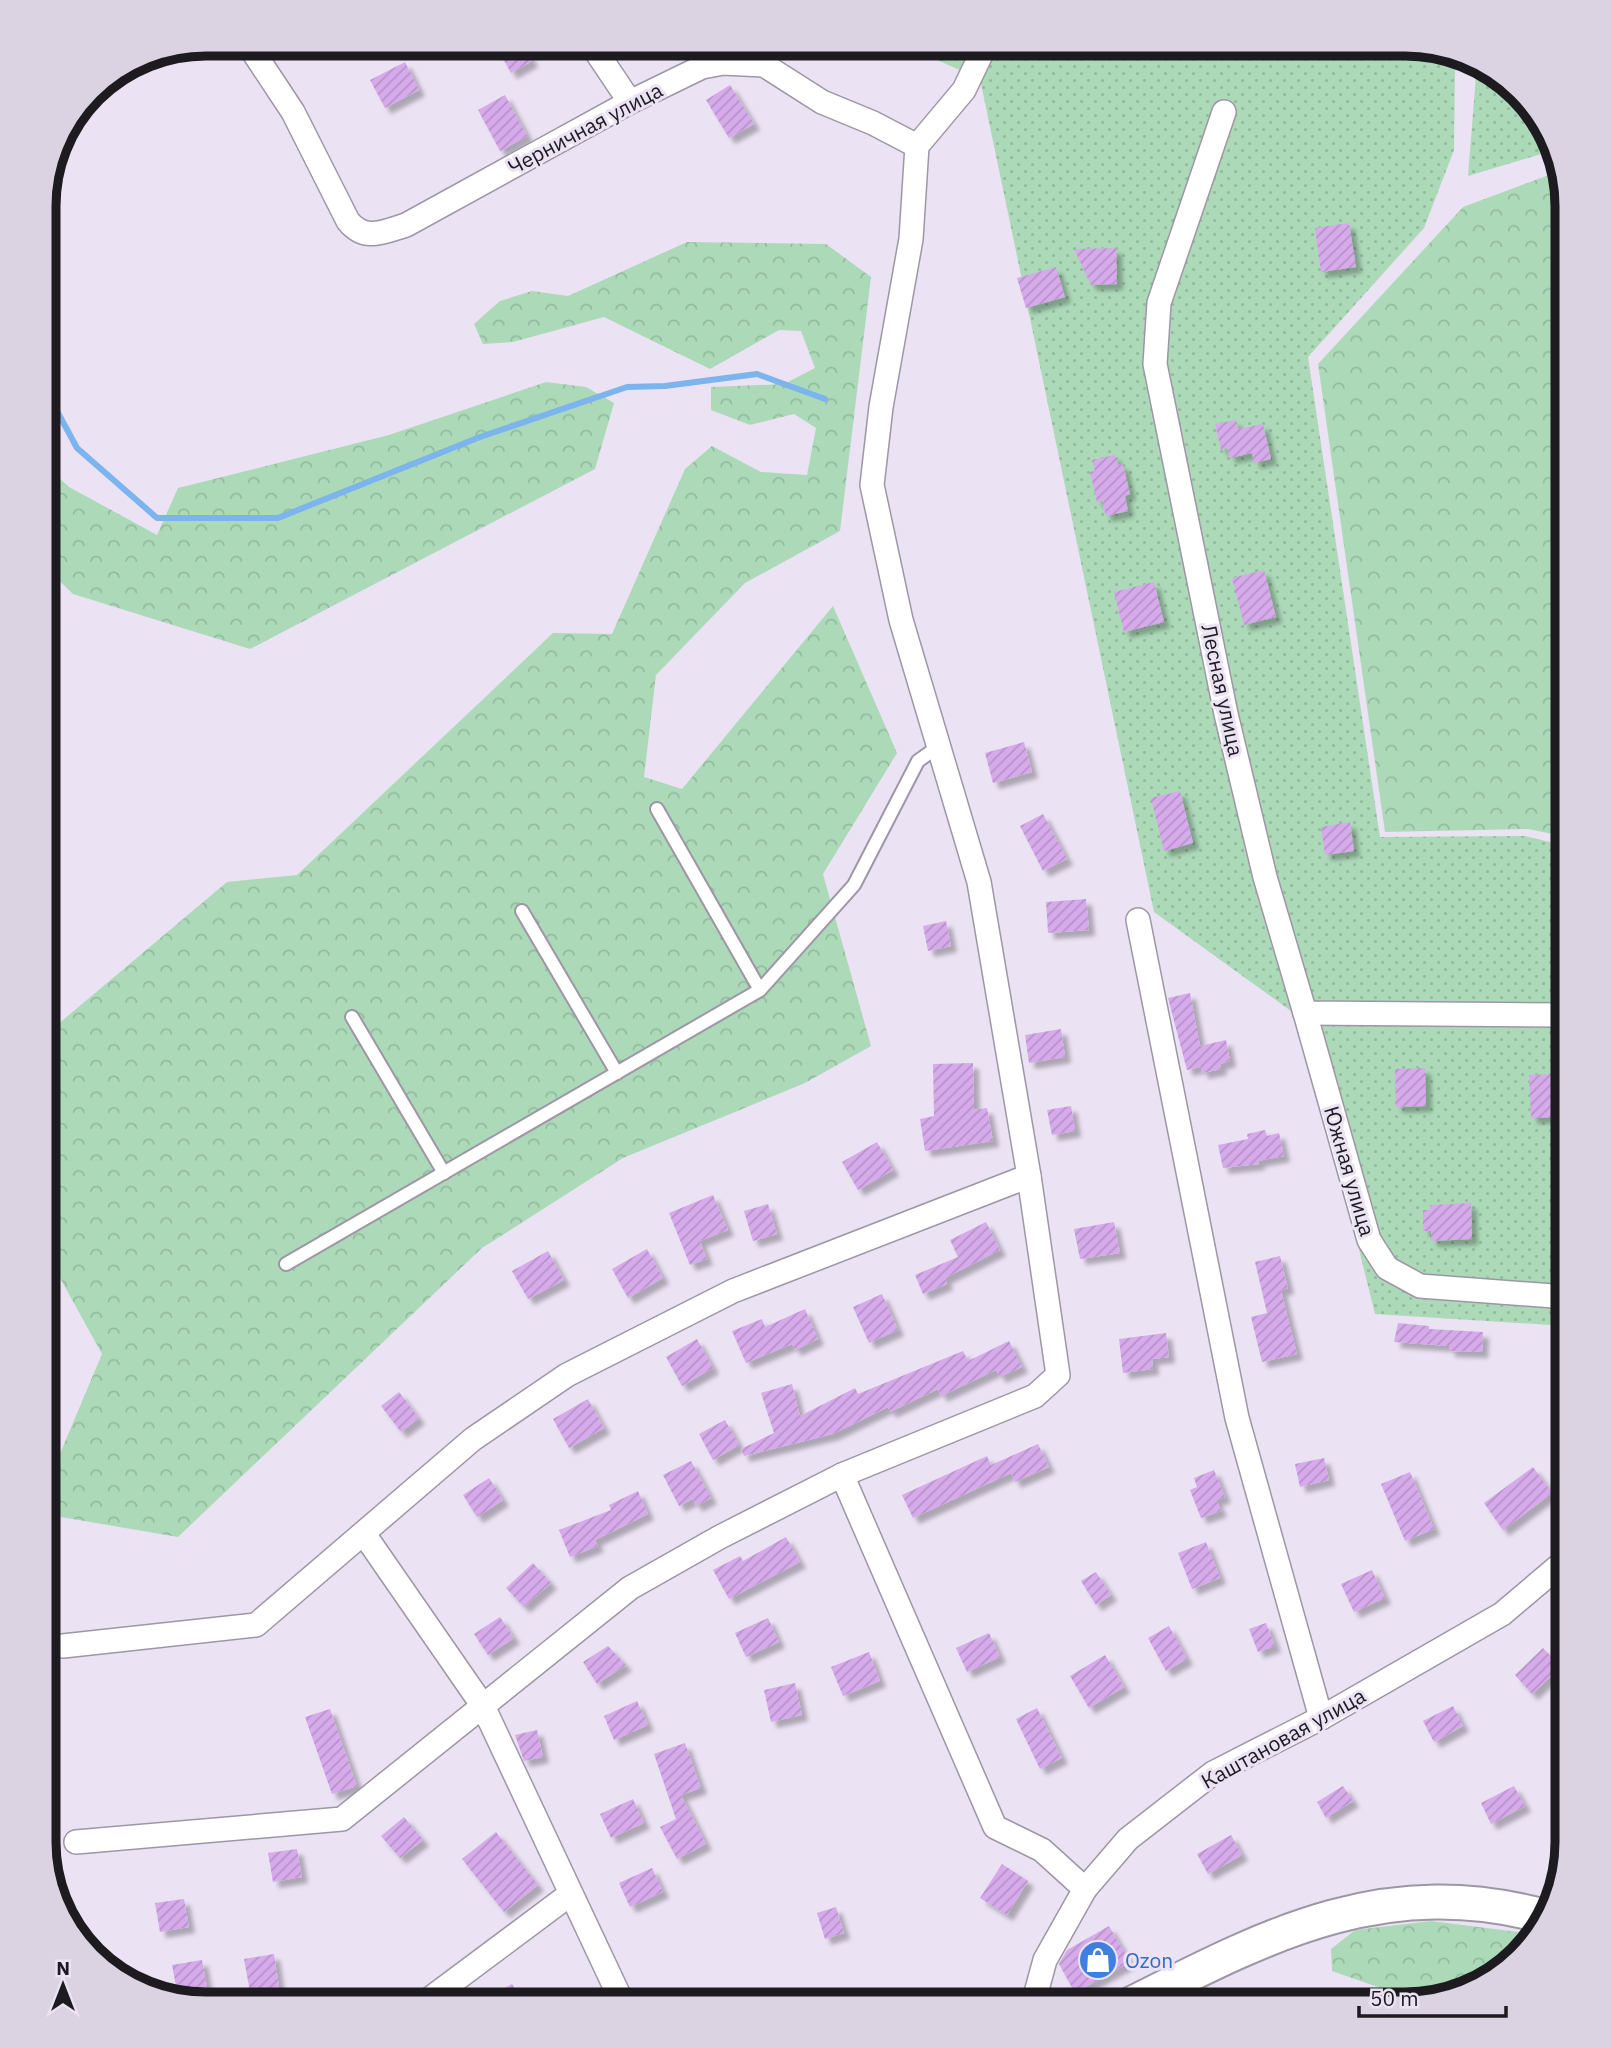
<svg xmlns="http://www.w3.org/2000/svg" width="1611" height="2048" viewBox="0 0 1611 2048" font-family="'IBM Plex Sans',sans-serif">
<defs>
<pattern id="forest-crowns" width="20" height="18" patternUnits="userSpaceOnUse" patternTransform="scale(1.75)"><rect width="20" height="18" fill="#acdab9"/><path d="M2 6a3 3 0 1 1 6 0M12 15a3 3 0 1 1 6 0" fill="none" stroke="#94ba9f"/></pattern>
<pattern id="garden-dots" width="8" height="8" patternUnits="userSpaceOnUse" patternTransform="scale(1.75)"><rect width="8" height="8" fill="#acdab9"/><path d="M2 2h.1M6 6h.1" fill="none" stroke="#94ba9f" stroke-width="1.8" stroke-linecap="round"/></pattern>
<pattern id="building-hatch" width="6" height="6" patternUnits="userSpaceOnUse" patternTransform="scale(1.75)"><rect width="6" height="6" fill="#d6aaeb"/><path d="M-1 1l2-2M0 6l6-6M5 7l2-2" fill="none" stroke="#b792c9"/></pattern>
<filter id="shadow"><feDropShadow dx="6" dy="6" stdDeviation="2" flood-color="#0004"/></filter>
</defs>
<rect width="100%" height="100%" fill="#ebe2f3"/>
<g fill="url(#forest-crowns)">
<path d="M1557 172 1567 206V837L1528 829 1385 832 1318 364 1463 207Z"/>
<path d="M687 242 826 244 871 277 840 531 745 583 656 675 644 777 682 789 833 606 897 753 823 874 871 1046 805 1083 623 1158 482 1248 178 1537 55 1516 54 1468 102 1354 44 1249V1036L227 882 297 875 553 633 612 634 685 469 712 446 761 472 807 475 816 428 794 414 750 425 711 410V387L784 384 815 368 801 331 779 330 710 369 604 317 513 342 483 344 474 324 500 301 532 291 568 296Z"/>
<path d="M546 382 586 387 614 403 595 469 250 649 73 594 44 566V464L69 487 157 535 178 488 389 435Z"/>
<path d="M1431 1921 1535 1934 1495 1977 1431 1996 1412 1999 1332 1971 1331 1949 1355 1930Z"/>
</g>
<g fill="url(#garden-dots)">
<path d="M901 44H1415L1450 55 1455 66 1454 150 1424 228 1308 357 1380 837 1525 836 1567 846V1326L1375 1314 1338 1165 1291 1011 1154 912 980 79Z"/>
<path d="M1477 63 1486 65 1540 116 1551 151 1468 176Z"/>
</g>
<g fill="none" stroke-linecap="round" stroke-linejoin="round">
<path stroke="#7cb4ed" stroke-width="6" d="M44 387 77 448 157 518H278L480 437 627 387 665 386 757 374 825 399"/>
</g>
<g fill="url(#building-hatch)" filter="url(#shadow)">
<path d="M495 44H523L532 61 511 73Z"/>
<path d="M405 62 419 90 385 108 370 80Z"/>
<path d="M730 85 754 124 729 138 706 100Z"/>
<path d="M505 95 527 136 500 151 478 110Z"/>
<path d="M1349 223 1356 267 1321 272 1315 228Z"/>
<path d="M1116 248 1117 284 1091 285 1074 249Z"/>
<path d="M1056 267 1065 297 1026 308 1017 278Z"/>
<path d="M1236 420 1238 429 1263 424 1271 459 1254 463 1252 453 1230 458 1227 448 1221 450 1215 424Z"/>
<path d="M1115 455 1118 465 1123 464 1130 494 1125 496 1128 511 1106 516 1102 501 1097 502 1090 472 1095 471 1092 460Z"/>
<path d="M1264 570 1276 617 1244 625 1232 578Z"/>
<path d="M1154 582 1164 622 1124 632 1114 592Z"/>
<path d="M1024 742 1032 772 993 783 985 753Z"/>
<path d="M1180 791 1193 843 1164 851 1151 798Z"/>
<path d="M1043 814 1067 859 1043 871 1020 826Z"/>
<path d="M1350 822 1354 851 1325 855 1321 827Z"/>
<path d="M1086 899 1089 930 1048 933 1046 902Z"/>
<path d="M946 921 951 946 928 951 923 926Z"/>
<path d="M1190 993 1200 1046 1226 1040 1230 1061 1220 1064 1221 1069 1202 1073 1201 1067 1187 1070 1168 998Z"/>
<path d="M1061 1029 1065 1057 1029 1063 1025 1035Z"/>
<path d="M973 1063 974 1110 987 1108 993 1141 925 1151 920 1119 934 1116 933 1064Z"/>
<path d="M1425 1068 1426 1106 1396 1107 1395 1069Z"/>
<path d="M1562 1074 1563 1117 1531 1118 1529 1075Z"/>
<path d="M1071 1106 1075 1131 1052 1135 1047 1110Z"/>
<path d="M1265 1130 1267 1136 1279 1133 1284 1156 1258 1161 1259 1164 1223 1168 1218 1145 1248 1139 1247 1134Z"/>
<path d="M877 1142 893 1170 858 1190 842 1162Z"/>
<path d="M713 1195 728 1230 700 1241 707 1259 690 1265 669 1213Z"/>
<path d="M1471 1203 1472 1239 1431 1241V1231H1423V1210H1430V1205Z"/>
<path d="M768 1204 777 1234 753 1241 744 1211Z"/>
<path d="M986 1222 1000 1250 945 1278 947 1284 923 1294 915 1275 958 1257 950 1240Z"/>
<path d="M1114 1222 1120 1253 1080 1259 1074 1229Z"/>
<path d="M647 1249 663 1278 628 1298 612 1269Z"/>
<path d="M548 1251 564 1280 528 1299 512 1271Z"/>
<path d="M1280 1256 1288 1288 1281 1290 1297 1354 1262 1362 1251 1317 1267 1313 1255 1262Z"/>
<path d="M882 1294 898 1330 869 1343 853 1307Z"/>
<path d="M805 1309 818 1339 795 1350 792 1344 746 1363 732 1331 762 1319 765 1327Z"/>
<path d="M1398 1323 1429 1326V1329L1483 1332 1482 1352 1449 1351V1346L1394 1342Z"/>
<path d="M1166 1333 1169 1357 1152 1359 1153 1369 1123 1373 1119 1339Z"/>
<path d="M697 1339 713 1368 682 1386 666 1357Z"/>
<path d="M1009 1341 1022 1367 1000 1377 996 1370 941 1396 938 1389 890 1412 888 1407 833 1434 744 1456 741 1449 774 1433 761 1393 792 1384 800 1416 855 1388 858 1394 963 1351 968 1361Z"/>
<path d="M399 1392 419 1418 401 1432 381 1406Z"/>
<path d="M588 1399 604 1428 569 1448 553 1419Z"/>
<path d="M725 1420 739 1445 713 1460 699 1434Z"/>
<path d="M1038 1444 1049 1467 1015 1482 1011 1473 913 1518 902 1495 987 1456 991 1465Z"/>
<path d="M1324 1458 1329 1480 1300 1487 1295 1464Z"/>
<path d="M691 1461 711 1498 696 1506 693 1499 679 1506 663 1475Z"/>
<path d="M1533 1467 1552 1493 1503 1530 1484 1503Z"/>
<path d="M1214 1470 1225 1497 1216 1500 1221 1511 1201 1518 1190 1490 1197 1487 1194 1478Z"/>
<path d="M1410 1472 1434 1529 1405 1541 1381 1484Z"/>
<path d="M489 1478 503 1500 477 1517 463 1495Z"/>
<path d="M638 1491 648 1514 595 1540 598 1546 570 1557 559 1530 611 1510 609 1505Z"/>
<path d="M786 1537 800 1562 729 1599 713 1570 740 1556 743 1561Z"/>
<path d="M1206 1542 1220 1578 1192 1589 1178 1553Z"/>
<path d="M533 1563 551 1583 524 1607 506 1588Z"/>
<path d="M1372 1570 1385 1598 1354 1612 1341 1584Z"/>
<path d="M1096 1572 1111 1595 1096 1605 1081 1581Z"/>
<path d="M500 1617 514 1638 488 1655 474 1634Z"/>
<path d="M768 1618 779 1642 746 1657 735 1633Z"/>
<path d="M1266 1623 1275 1646 1258 1652 1249 1629Z"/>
<path d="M1169 1626 1187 1659 1166 1671 1148 1638Z"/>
<path d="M989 1633 1000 1657 967 1672 956 1648Z"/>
<path d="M608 1646 626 1665 597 1684 583 1662Z"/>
<path d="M1543 1648 1561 1667 1532 1694 1515 1675Z"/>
<path d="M869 1652 880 1681 843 1696 831 1667Z"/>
<path d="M1105 1655 1124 1687 1089 1708 1070 1676Z"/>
<path d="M795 1683 802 1715 771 1722 764 1690Z"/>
<path d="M637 1701 648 1725 614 1740 604 1716Z"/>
<path d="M1453 1706 1463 1726 1434 1742 1423 1721Z"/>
<path d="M1037 1708 1062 1758 1040 1769 1016 1719Z"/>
<path d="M330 1709 357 1786 332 1794 305 1717Z"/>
<path d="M537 1730 543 1757 524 1761 515 1735Z"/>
<path d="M685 1743 701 1788 681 1795 706 1844 677 1859 660 1827 676 1819 654 1754Z"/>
<path d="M1343 1786 1353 1801 1326 1818 1317 1802Z"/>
<path d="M1514 1786 1525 1806 1491 1824 1481 1803Z"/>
<path d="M633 1799 644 1823 611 1838 600 1814Z"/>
<path d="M404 1817 423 1840 400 1858 381 1836Z"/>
<path d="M496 1832 538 1885 504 1912 462 1859Z"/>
<path d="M1231 1835 1242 1855 1208 1874 1197 1854Z"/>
<path d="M297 1849 302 1877 273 1882 268 1853Z"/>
<path d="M1002 1864 1028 1881 1007 1915 980 1898Z"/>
<path d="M652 1868 663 1892 630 1907 619 1883Z"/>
<path d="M184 1899 189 1927 160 1932 155 1903Z"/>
<path d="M836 1907 844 1933 825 1939 817 1913Z"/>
<path d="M1109 1926 1130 1962 1075 1993 1059 1964 1067 1950Z"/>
<path d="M274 1954 279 1987 250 1992 244 1959Z"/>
<path d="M202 1960 208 1993 178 1997 172 1965Z"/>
<path d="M512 1984 524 2004H477Z"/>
</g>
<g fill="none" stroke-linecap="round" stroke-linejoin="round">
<defs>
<g id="service">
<path d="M657 809 760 990"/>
<path d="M522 911 617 1073"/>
<path d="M352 1017 444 1173"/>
<path d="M286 1264 760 990 854 885 918 761 939 746"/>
</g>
<g id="minor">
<path d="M248 44 293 112 348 221C365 242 383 232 406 225L630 102 702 67 723 63 764 65 822 102 873 123 917 146"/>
<path d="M591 44 630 102"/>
<path d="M986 44 964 90 917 146 911 239 881 407 872 485 901 620 979 882 1029 1176 1058 1375 1035 1396 842 1475 995 1827 1042 1850 1085 1889"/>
<path d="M1224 112 1159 303 1155 364 1226 714 1265 877 1305 1013 1567 1015"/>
<path d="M1138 920 1237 1418 1321 1718"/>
<path d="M1305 1013 1369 1240 1387 1268 1420 1286 1567 1297"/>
<path d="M364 1534 483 1706 623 2004"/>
<path d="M63 1646 256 1625 473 1439 567 1375 733 1291 1029 1176"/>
<path d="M76 1842 342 1819 630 1588 720 1537 842 1475"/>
<path d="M423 2004 569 1895"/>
<path d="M1033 2004 1045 1960 1085 1889 1128 1839 1213 1773 1321 1718 1502 1614 1567 1559"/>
</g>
<path id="secondary" d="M1131 2004C1271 1933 1386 1873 1547 1917"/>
</defs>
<use href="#service" stroke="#9e96a5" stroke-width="16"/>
<use href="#minor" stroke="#9e96a5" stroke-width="26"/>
<use href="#secondary" stroke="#9e96a5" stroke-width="37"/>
<use href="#service" stroke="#fff" stroke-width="12"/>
<use href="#minor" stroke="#fff" stroke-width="23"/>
<use href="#secondary" stroke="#fff" stroke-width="33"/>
</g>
<defs>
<symbol id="shop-disc" viewBox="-11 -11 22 22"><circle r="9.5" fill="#3f7fe0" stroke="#ebe2f3"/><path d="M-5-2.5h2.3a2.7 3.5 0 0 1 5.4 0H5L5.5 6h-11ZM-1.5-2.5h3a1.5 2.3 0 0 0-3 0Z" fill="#fff"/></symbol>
</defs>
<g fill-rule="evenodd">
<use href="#shop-disc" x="1076" y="1938" width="44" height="44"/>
</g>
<g text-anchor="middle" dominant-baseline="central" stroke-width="6" stroke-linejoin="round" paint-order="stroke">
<g font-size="21" fill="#1d1a20" stroke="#ebe2f3">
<text transform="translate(585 128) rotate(-28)">Черничная улица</text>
<text transform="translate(1223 690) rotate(78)">Лесная улица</text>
<text transform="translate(1350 1171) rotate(74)">Южная улица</text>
<text transform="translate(1283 1738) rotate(-29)">Каштановая улица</text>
</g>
<g font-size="21" fill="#366cbe" stroke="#ebe2f3" text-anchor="start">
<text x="1125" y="1960">Ozon</text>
</g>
</g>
<path d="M0 0H1611V2048H0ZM206 56H1405A150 150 0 0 1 1555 206V1842A150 150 0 0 1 1405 1992H206A150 150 0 0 1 56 1842V206A150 150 0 0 1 206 56Z" fill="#dbd2e2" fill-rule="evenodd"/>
<path fill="none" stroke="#1d1a20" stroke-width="9" d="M206 56H1405A150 150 0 0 1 1555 206V1842A150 150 0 0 1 1405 1992H206A150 150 0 0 1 56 1842V206A150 150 0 0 1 206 56Z"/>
<g transform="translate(63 1985)" stroke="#ebe2f3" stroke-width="5" paint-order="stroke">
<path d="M0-5L12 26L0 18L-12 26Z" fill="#1d1a20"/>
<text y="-10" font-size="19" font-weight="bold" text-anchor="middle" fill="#1d1a20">N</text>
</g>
<path d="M1359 2006v10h147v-10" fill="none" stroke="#1d1a20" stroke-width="3.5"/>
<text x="1370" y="2006" font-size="21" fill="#1d1a20" stroke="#ebe2f3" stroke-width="5" paint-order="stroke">50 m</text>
</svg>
